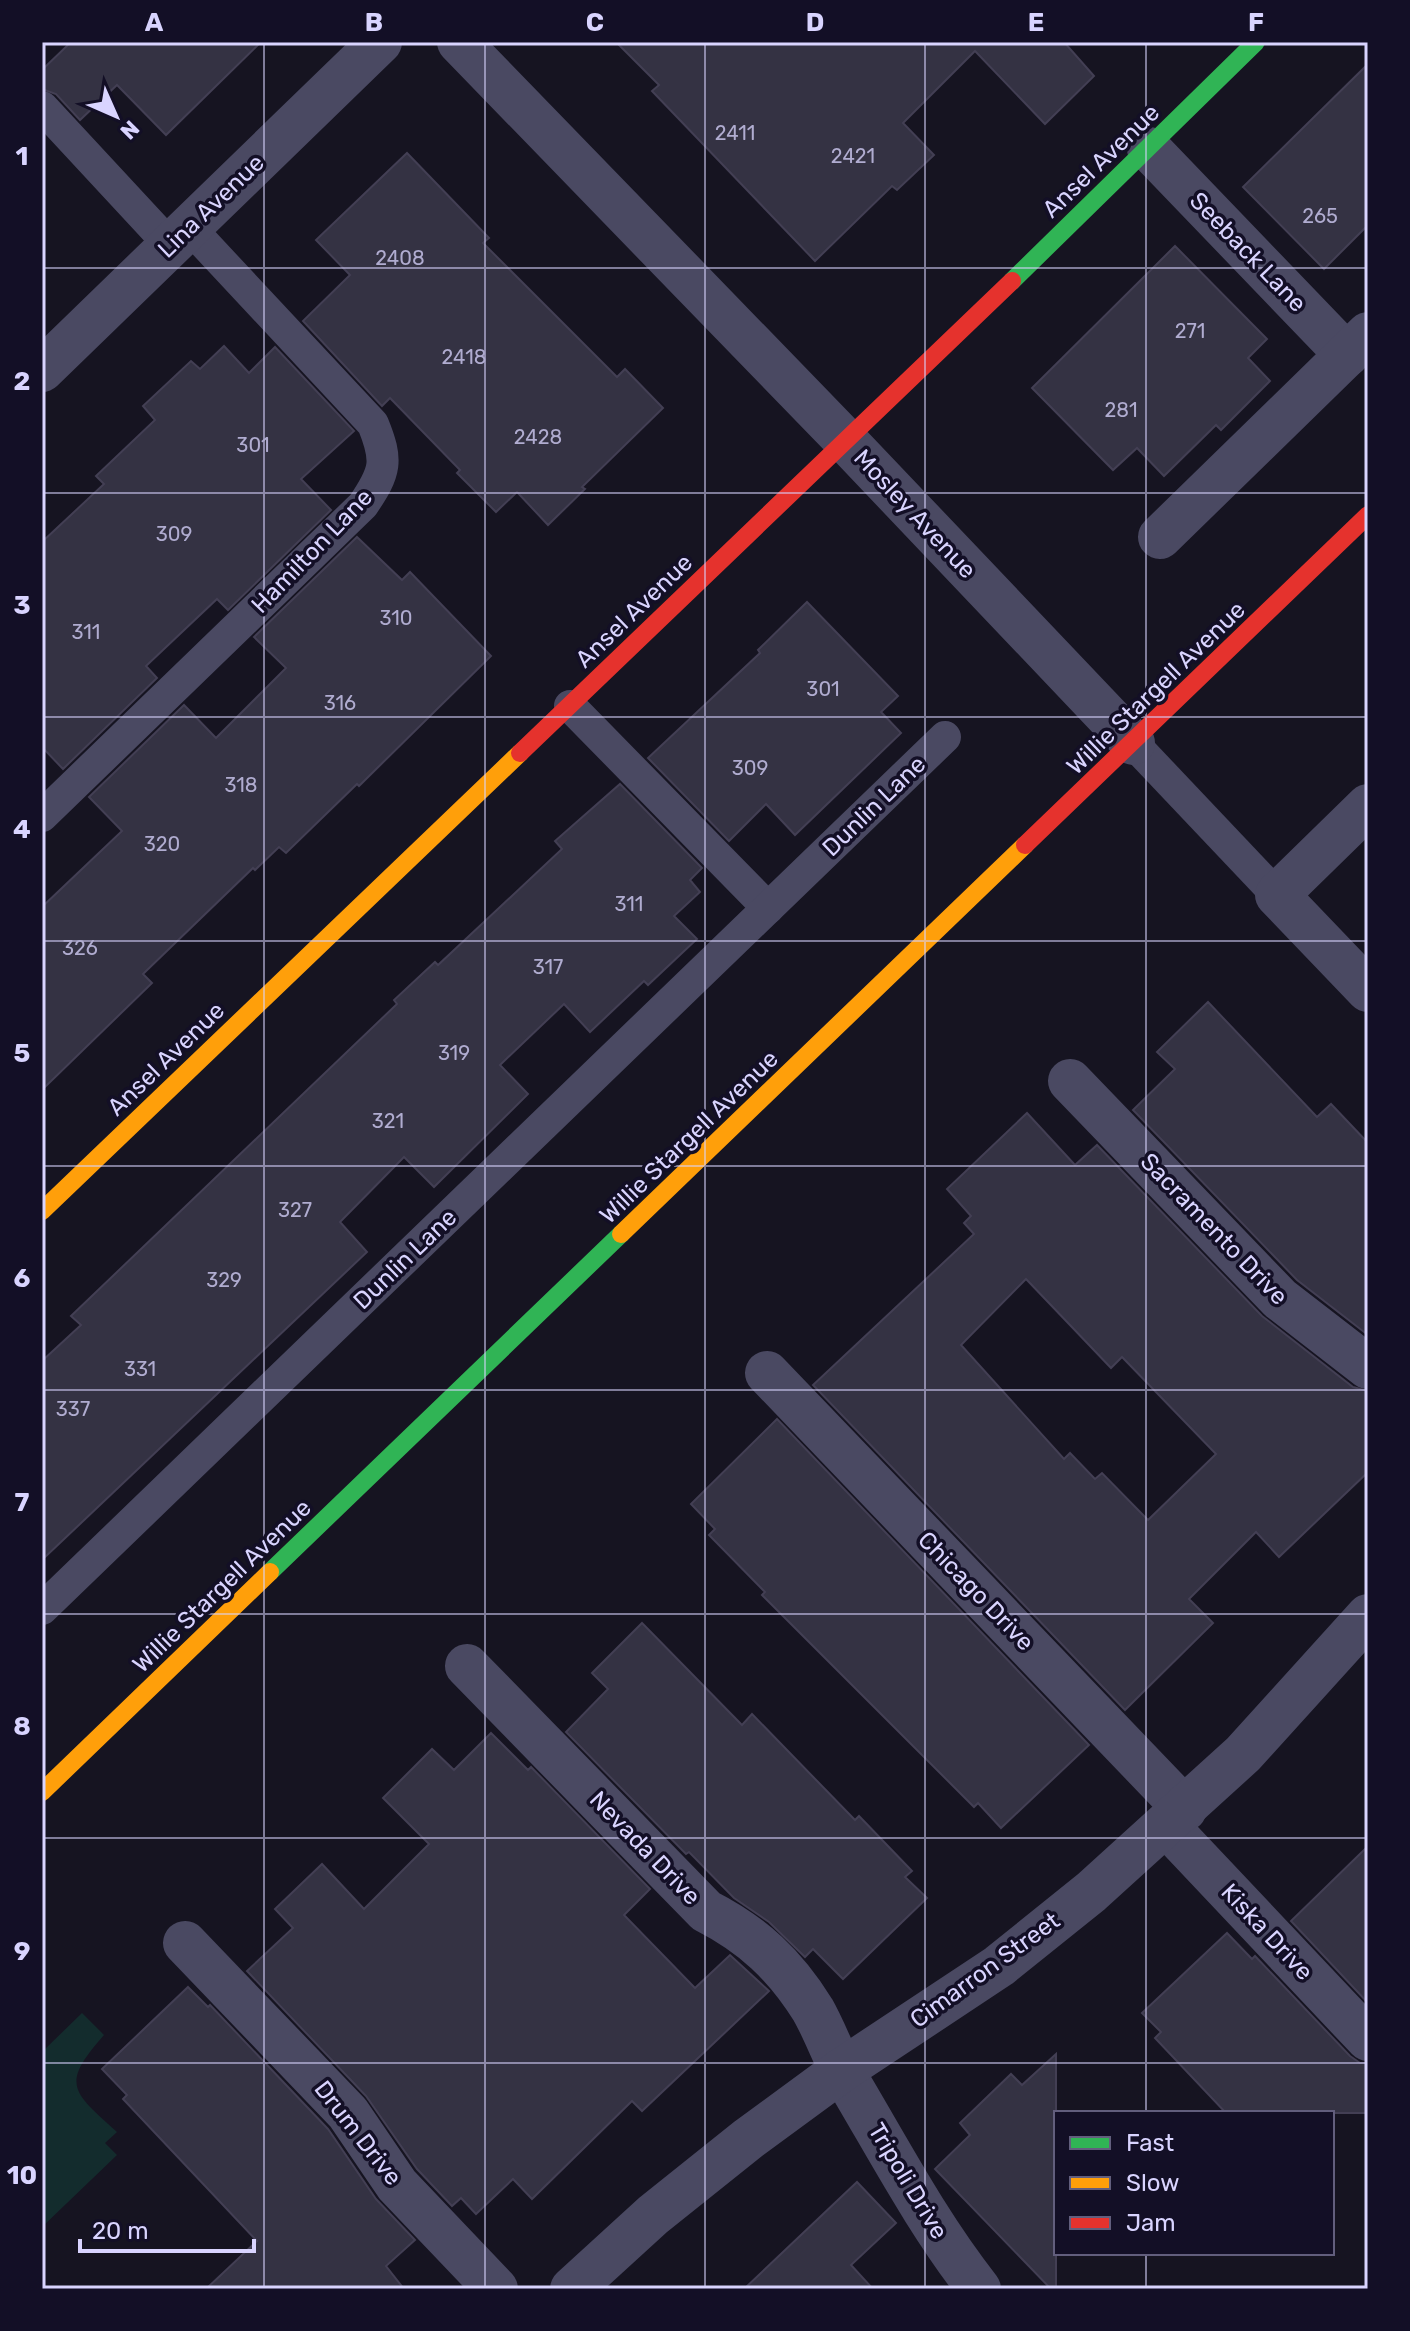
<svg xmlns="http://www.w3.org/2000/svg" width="1410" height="2331" viewBox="0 0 1410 2331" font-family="Rubik,sans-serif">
<rect width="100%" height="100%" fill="#161421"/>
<path fill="#132c2d" d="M82 2013 104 2035C60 2085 72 2091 117 2132L105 2143 117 2155 42 2227V2052Z"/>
<g fill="#343243" stroke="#433f54" stroke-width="2" fill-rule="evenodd">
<path d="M71 42H261L166 135 117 85 80 120 56 94 42 89V70Z"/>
<path d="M616 42H1064L1094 76 1045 124 975 51 903 123 934 155 897 190 892 186 815 261 652 91 659 85Z"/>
<path d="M1368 64V225L1324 269 1243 187Z"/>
<path d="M407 153 489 238 483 243 617 377 625 369 663 408 582 487 585 489 548 525 517 492 496 512 457 473 460 470 390 398 382 406 303 321 350 275 316 240Z"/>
<path d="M1175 246 1267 339 1248 358 1270 381 1221 430 1216 425 1164 476 1137 448 1113 470 1032 388Z"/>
<path d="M224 346 249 373 275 347 354 431 301 479 331 510 228 610 217 599 146 666 157 678 63 769 42 747V542L104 484 96 476 155 420 143 406 191 361 200 369Z"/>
<path d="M357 537 402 580 410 572 491 656 359 786 357 784 286 853 279 847 255 870 253 868 143 974 152 983 42 1090V907L122 831 89 797 184 705 216 738 286 668 254 637Z"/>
<path d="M807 602 898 696 881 712 901 733 795 835 766 804 729 841 648 758 760 653 758 650Z"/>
<path d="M620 784 702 868 690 880 700 892 674 916 697 939 648 985 644 981 590 1032 564 1004 500 1065 528 1094 434 1187 404 1157 340 1222 367 1252 42 1560V1361L81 1325 71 1316 397 1004 394 1000 435 962 438 965 562 849 555 841Z"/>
<path d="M1208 1002 1317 1117 1331 1104 1368 1143V1335L1297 1280 1133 1110 1175 1069 1157 1052Z"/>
<path d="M1027 1113 1075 1165 1097 1145 1262 1316 1353 1387 1368 1391V1472L1279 1557 1256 1532 1189 1599 1213 1623 1125 1710 813 1385 974 1234 964 1223 971 1216 947 1189ZM1026 1279 1111 1368 1122 1357 1216 1454 1148 1520 1102 1473 1095 1479 1070 1453 1064 1459 961 1345Z"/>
<path d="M777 1419 1089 1745 1001 1828 978 1803 974 1807 762 1595 765 1592 709 1535 715 1529 691 1504Z"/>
<path d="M642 1623 742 1725 752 1714 855 1820 859 1816 912 1871 905 1877 927 1898 843 1979 813 1949 805 1957 769 1922 734 1898 689 1852 686 1854 566 1732 608 1689 592 1673Z"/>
<path d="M491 1733 528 1770 531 1767 650 1889 624 1915 695 1988 730 1955 769 1991 642 2111 632 2101 532 2199 513 2179 476 2214 461 2198 452 2206 417 2169 366 2096 247 1971 293 1928 275 1909 322 1864 364 1909 429 1844 383 1798 432 1749 454 1770Z"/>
<path d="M1368 1846V2003L1291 1921Z"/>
<path d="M1227 1933 1252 1959 1255 1956 1350 2056 1360 2063H1368V2113H1226L1155 2038 1161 2032 1142 2013Z"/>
<path d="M188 1987 208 2007 210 2005 328 2129 376 2199 415 2240 386 2266 404 2289H206L257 2241 123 2099 127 2095 102 2069Z"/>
<path d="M1056 2054V2289H1051L935 2169 970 2135 960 2123 1011 2074 1022 2085Z"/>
<path d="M857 2182 896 2223 851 2265 873 2289H744Z"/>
</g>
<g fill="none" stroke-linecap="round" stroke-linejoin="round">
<g stroke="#4a4962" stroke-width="32">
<path d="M42 107 170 245"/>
<path d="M570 706 768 908"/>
<path d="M1133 743 1277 895"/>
<path d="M42 816 363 505C386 471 388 461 373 424L189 227"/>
<path d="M42 1609 945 737"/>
</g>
<g stroke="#4a4962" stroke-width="44">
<path d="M459 42 845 440 1133 743"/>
<path d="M1149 149 1347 355"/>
<path d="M42 370 380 42"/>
<path d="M1160 537 1368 334"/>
<path d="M1368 806 1277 895 1368 990"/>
<path d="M1070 1081 1280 1299 1368 1367"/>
<path d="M767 1373 1185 1809"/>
<path d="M467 1666 706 1911C753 1935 785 1965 813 2010 825 2031 833 2055 845 2076 888 2148 927 2223 979 2289"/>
<path d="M1166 1825 1368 2039"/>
<path d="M185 1943 348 2113 397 2185 496 2289"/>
<path d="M572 2289 653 2215 748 2139 842 2070 999 1966 1091 1892 1243 1754 1368 1616"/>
</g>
<g stroke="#30b455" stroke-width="18">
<path d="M1012 281 1256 42"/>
<path d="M270 1572 621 1234"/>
</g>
<g stroke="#ff9f0a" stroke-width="18">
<path d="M42 1211 520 753"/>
<path d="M621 1234 1025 845"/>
<path d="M42 1792 270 1572"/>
</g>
<g stroke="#e5322d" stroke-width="18">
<path d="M520 753 1012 281"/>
<path d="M1025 845 1368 515"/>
</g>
</g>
<path fill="none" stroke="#d9d4ff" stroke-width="2" stroke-opacity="0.55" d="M264 42V2289M485 42V2289M705 42V2289M925 42V2289M1146 42V2113M42 268H1368M42 493H1368M42 717H1368M42 941H1368M42 1166H1368M42 1390H1368M42 1614H1368M42 1838H1368M42 2063H1368M1146 2253V2289"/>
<g text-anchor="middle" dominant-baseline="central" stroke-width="7" stroke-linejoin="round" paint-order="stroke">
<g font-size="20" fill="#b0acd0">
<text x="735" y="133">2411</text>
<text x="853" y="156">2421</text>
<text x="1320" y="216">265</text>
<text x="400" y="258">2408</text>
<text x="1190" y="331">271</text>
<text x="464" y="357">2418</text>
<text x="1121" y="410">281</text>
<text x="538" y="437">2428</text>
<text x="253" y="445">301</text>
<text x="174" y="534">309</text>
<text x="396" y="618">310</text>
<text x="86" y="632">311</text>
<text x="823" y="689">301</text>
<text x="340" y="703">316</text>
<text x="750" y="768">309</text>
<text x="241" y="785">318</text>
<text x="162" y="844">320</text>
<text x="629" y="904">311</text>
<text x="80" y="948">326</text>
<text x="548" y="967">317</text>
<text x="454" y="1053">319</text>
<text x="388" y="1121">321</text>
<text x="295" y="1210">327</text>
<text x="224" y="1280">329</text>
<text x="140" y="1369">331</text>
<text x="73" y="1409">337</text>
</g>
<g font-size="24" fill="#d9d4ff" stroke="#130f26">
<text transform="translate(1101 161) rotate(-44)">Ansel Avenue</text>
<text transform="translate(211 206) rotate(-44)">Lina Avenue</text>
<text transform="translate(1248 252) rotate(46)">Seeback Lane</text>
<text transform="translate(915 514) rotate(47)">Mosley Avenue</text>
<text transform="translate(312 551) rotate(-46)">Hamilton Lane</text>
<text transform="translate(634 611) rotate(-44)">Ansel Avenue</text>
<text transform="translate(1156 688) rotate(-44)">Willie Stargell Avenue</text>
<text transform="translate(874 806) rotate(-44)">Dunlin Lane</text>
<text transform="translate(166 1059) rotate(-44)">Ansel Avenue</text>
<text transform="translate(689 1137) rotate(-44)">Willie Stargell Avenue</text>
<text transform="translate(1214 1229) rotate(46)">Sacramento Drive</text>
<text transform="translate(405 1259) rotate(-44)">Dunlin Lane</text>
<text transform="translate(222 1586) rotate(-44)">Willie Stargell Avenue</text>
<text transform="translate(976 1591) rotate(46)">Chicago Drive</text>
<text transform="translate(645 1848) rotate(46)">Nevada Drive</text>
<text transform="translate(1267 1932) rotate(47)">Kiska Drive</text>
<text transform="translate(985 1970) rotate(-36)">Cimarron Street</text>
<text transform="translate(358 2133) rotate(52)">Drum Drive</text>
<text transform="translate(908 2181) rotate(59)">Tripoli Drive</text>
</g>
</g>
<rect width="1410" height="2331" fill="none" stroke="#130f26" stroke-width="88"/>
<rect x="1054" y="2111" width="280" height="144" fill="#130f26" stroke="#625e7d" stroke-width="2"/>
<rect x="1070" y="2137" width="40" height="12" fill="#30b455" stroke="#625e7d" stroke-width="2"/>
<text x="1126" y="2151" font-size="24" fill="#d9d4ff">Fast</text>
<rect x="1070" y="2177" width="40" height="12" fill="#ff9f0a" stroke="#625e7d" stroke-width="2"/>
<text x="1126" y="2191" font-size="24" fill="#d9d4ff">Slow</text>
<rect x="1070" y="2217" width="40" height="12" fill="#e5322d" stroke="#625e7d" stroke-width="2"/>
<text x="1126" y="2231" font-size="24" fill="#d9d4ff">Jam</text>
<g transform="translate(116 116) rotate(135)" stroke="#130f26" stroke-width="6" paint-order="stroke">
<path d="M0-6L14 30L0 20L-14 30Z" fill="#d9d4ff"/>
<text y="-12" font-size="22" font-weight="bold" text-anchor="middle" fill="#d9d4ff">N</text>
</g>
<path d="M80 2239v12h174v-12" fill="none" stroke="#d9d4ff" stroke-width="4"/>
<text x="92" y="2239" font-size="24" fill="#d9d4ff" stroke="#130f26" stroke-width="6" paint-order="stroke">20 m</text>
<rect x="44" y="44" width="1322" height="2243" fill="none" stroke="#d9d4ff" stroke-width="3"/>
<g font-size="26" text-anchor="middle" font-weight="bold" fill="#d9d4ff">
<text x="154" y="31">A</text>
<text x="374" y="31">B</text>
<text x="595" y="31">C</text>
<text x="815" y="31">D</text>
<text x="1036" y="31">E</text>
<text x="1256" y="31">F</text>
<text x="22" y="165">1</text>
<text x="22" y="390">2</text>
<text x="22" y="614">3</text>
<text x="22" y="838">4</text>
<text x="22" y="1062">5</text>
<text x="22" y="1287">6</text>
<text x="22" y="1511">7</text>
<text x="22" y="1735">8</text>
<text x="22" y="1960">9</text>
<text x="22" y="2184">10</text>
</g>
</svg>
